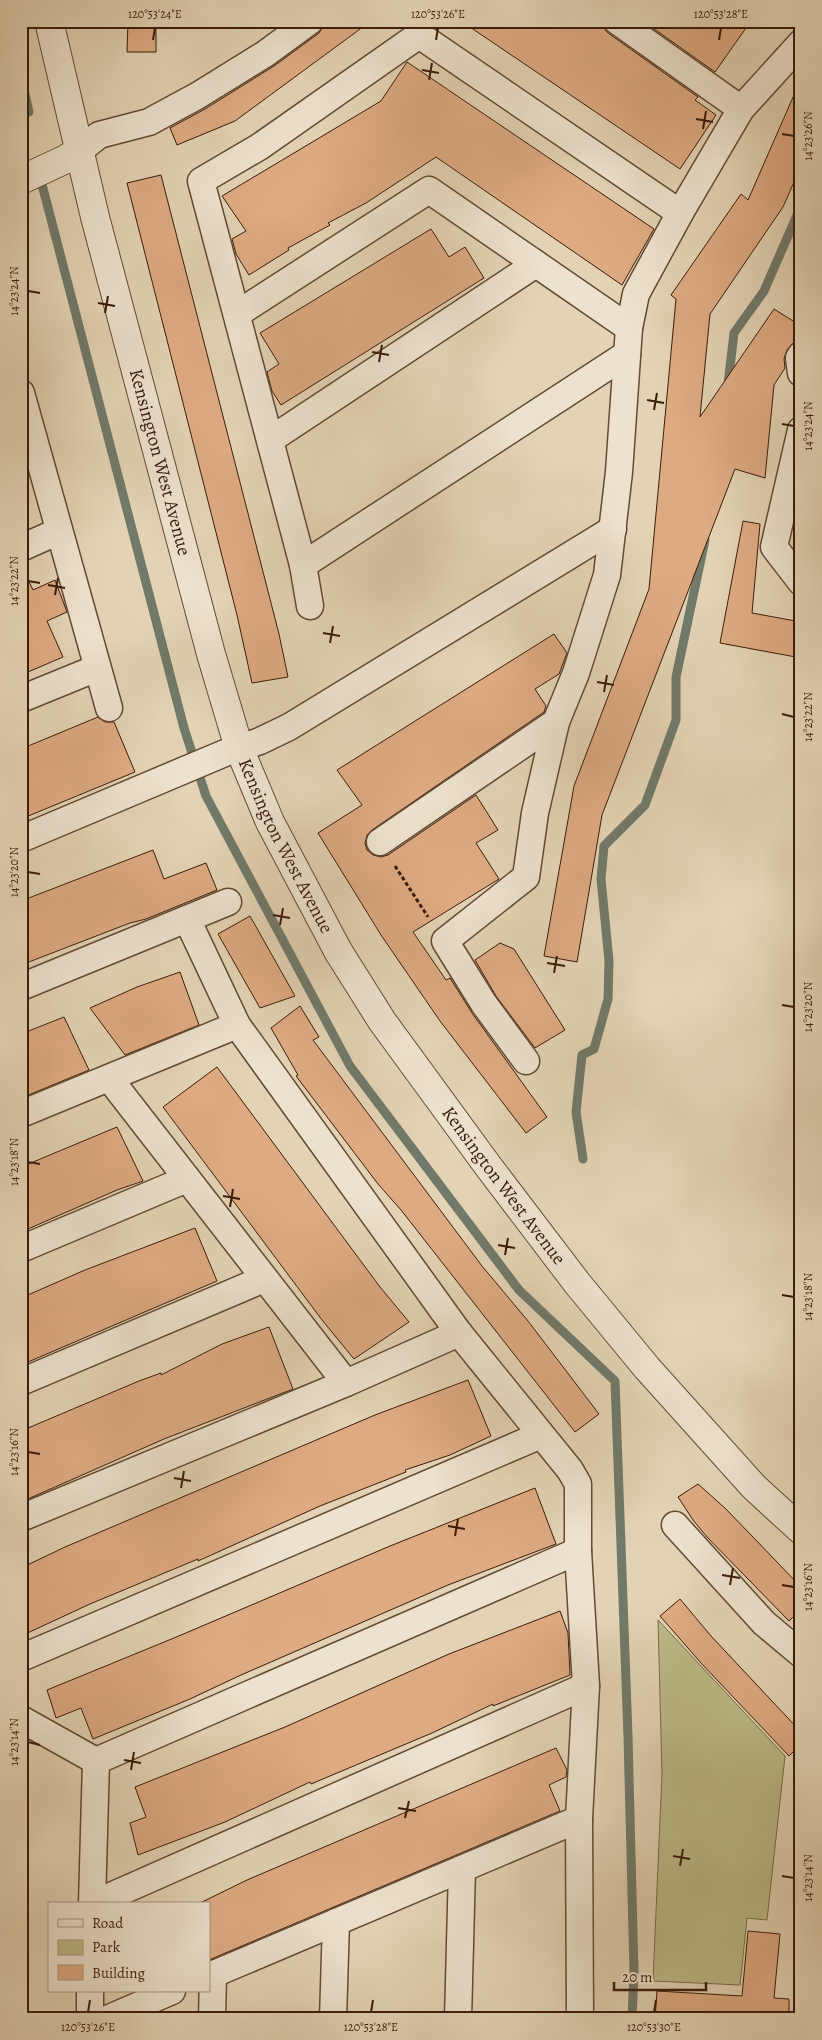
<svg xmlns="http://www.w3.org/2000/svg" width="822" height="2040" viewBox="0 0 822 2040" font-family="Alegreya,serif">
<rect width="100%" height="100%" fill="#e3d3b4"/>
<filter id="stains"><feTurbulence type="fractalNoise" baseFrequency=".004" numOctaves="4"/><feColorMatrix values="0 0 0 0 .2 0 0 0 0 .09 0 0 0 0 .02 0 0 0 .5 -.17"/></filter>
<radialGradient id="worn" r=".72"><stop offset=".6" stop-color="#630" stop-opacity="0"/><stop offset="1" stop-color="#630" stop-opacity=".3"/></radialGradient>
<path fill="#bbba87" stroke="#7a6b48" d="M658 1620 785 1756 767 1920 747 1918 740 1985 653 1981 662 1774Z"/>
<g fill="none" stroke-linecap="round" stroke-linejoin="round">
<g stroke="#717a6a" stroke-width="9">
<path d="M21 76 29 112"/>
<path d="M40 177 184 728 206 796 350 1066 519 1290 615 1381 628 1736 634 1972 632 2019"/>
<path d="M728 384 734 333 764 291 801 206"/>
<path d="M583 1159 576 1112 582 1055 594 1049 608 999 609 961 601 879 604 846 645 805 676 720V677L705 540"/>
</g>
</g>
<g fill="#deaa82" stroke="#3a1c0a">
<path d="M128 21H156V52H127Z"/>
<path d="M325 21H371L235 121 177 145 170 128 205 109 274 66 319 33 323 27Z"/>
<path d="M461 21H602L604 28 608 33 698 97 695 100 716 115 680 169Z"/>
<path d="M643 21H751L715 72Z"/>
<path d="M407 62 654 229 622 285 436 157 366 203 328 223 330 225 288 248 289 250 249 275 236 254 232 239 246 231 222 196 381 101Z"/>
<path d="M801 79V166L783 207 710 314 700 417 774 309 801 326V340L794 342 787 350 784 359 785 368 774 385 765 478 735 469 602 815 577 962 544 956 574 786 649 589 676 299 671 295 741 194 748 200Z"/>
<path d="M161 175 279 634 288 677 252 683 237 615 127 183Z"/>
<path d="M431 229 449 257 465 247 484 278 281 405 272 391 267 372 279 364 260 333Z"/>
<path d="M743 521 760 524 752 613 801 622V658L720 643Z"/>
<path d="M21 565 33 590 55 580 67 612 47 621 63 657 21 675Z"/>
<path d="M554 634 567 653 559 674 535 689 546 706 544 712 372 830 367 835 365 843 367 850 373 855 381 857 388 855 476 795 498 830 476 843 499 879 413 932 446 980 450 978 472 1013 547 1117 526 1133 440 1021 381 935 318 833 362 805 337 770Z"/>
<path d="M98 717 105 722H114L135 772 21 819V749Z"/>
<path d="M153 850 164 879 206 863 217 890 146 919 130 923 21 965V901Z"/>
<path d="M250 916 295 996 260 1008 218 934Z"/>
<path d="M500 943 514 949 565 1030 535 1048 496 996 475 960Z"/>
<path d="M180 972 199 1025 125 1055 90 1008 137 987Z"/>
<path d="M300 1006 319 1037 313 1040 482 1266 528 1321 599 1414 575 1432 401 1210 378 1184 296 1076 298 1075 271 1028Z"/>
<path d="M64 1017 89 1070 21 1098V1034Z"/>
<path d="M217 1067 380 1287 409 1322 354 1359 322 1320 163 1107Z"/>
<path d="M117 1127 143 1181 117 1190 21 1232V1167Z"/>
<path d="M195 1228 217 1281 21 1365V1298L85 1270Z"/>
<path d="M269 1327 293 1389 164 1439 21 1502V1431L139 1381 161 1373V1375L222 1344Z"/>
<path d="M468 1380 491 1436 450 1455 405 1470 406 1472 320 1506 198 1561V1559L90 1604 21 1636V1568L65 1547 375 1415Z"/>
<path d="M698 1484 726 1509 801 1587V1609L789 1621 707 1537 693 1520 678 1497Z"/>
<path d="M535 1488 556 1544 448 1585 241 1675 190 1699 93 1739 81 1708 56 1718 47 1690 174 1638 390 1546Z"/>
<path d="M680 1599 711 1636 801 1732V1744L789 1756 701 1663 660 1616Z"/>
<path d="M560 1611 568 1633 570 1675 493 1706V1704L432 1733 311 1784 310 1782 225 1822 138 1855 130 1823 146 1817 135 1787 285 1727 449 1654Z"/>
<path d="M556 1748 567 1770 566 1777 549 1785 560 1811 209 1960V1904L200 1903 247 1880Z"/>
<path d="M748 1931 780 1934 774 1998 789 1999V2019H655L657 1991 742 1996Z"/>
</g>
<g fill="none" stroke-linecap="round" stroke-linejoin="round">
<defs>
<g id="minor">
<path d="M617 21 741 109"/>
<path d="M79 151 99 135 149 122 197 96 265 54 310 21"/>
<path d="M237 314 429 190 629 328"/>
<path d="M801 355 799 358 801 373"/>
<path d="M21 393 109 708"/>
<path d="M801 430 774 547 801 582"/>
<path d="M270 440 536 264"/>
<path d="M21 548 59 531"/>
<path d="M303 565 627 354"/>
<path d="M310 606 303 565 201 181 259 147 419 35 680 213"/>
<path d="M21 699 97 668"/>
<path d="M21 839 225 753 260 741 289 727 613 529"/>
<path d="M380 842 556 722"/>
<path d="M187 919 237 1025 459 1333 570 1470 578 1484V1551L586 1686 579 1819 580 2019"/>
<path d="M21 987 228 902"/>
<path d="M526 1061 484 1004 445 941 526 877 535 813 556 722 576 673 607 575 619 472 629 328 636 294 680 213 741 109 801 43"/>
<path d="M109 1078 346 1383"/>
<path d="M21 1114 237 1025"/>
<path d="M21 1249 187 1179"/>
<path d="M21 1382 264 1279"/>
<path d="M21 1518 346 1383 459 1333"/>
<path d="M675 1525 764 1623 801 1654"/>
<path d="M21 1658 541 1435"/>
<path d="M21 1719 96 1761"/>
<path d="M96 1761 578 1551"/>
<path d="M92 1904 96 1761"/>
<path d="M93 1904 586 1686"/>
<path d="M209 1976 579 1819"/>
<path d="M90 2019V1991"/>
<path d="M107 2019 172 1991"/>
<path d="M212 2019 213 1974"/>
<path d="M333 2019 336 1922"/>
<path d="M458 2019 462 1869"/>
</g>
<g id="tertiary">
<path id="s1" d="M49 21 95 217 211 654 239 748 270 822 338 951 382 1021 488 1166 577 1283 647 1368 754 1487 801 1530"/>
<path d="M21 180 66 159 79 151"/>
</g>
</defs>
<use href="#minor" stroke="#644a34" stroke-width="29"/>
<use href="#tertiary" stroke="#644a34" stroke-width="30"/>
<path stroke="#3a1c0a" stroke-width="3" stroke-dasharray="4 2.5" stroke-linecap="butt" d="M395 866 428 917"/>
<use href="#minor" stroke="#ede2ce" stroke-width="26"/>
<use href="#tertiary" stroke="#ede2ce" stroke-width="28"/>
</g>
<path fill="none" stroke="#3a1c0a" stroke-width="2" d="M153 40 155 28M436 40 438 28M719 40 721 28M422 70 439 73M429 80 432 63M696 119 713 122M703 129 706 111M782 134 794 136M28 291 40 293M98 303 115 306M105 313 108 296M372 352 389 355M379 362 382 345M647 400 664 403M654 410 657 393M782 424 794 426M28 581 40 583M48 585 65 588M55 595 58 578M323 633 340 636M330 643 333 626M597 682 614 685M604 692 607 675M782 714 794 717M28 872 40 874M273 915 290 918M280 925 283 908M547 963 565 966M554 973 557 956M782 1005 794 1007M28 1162 40 1164M223 1196 240 1199M230 1207 233 1189M498 1245 515 1248M505 1255 508 1238M782 1295 794 1297M28 1452 40 1454M174 1478 191 1481M181 1488 184 1471M448 1526 465 1529M455 1536 458 1519M722 1575 740 1578M730 1585 733 1568M782 1585 794 1587M28 1742 40 1745M124 1760 141 1763M131 1770 134 1752M398 1808 416 1811M405 1818 409 1801M673 1856 690 1859M680 1866 683 1849M782 1876 794 1878M88 2012 90 2000M371 2012 373 2000M654 2012 656 2000"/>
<g text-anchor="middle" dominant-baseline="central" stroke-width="4" stroke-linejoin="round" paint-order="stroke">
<g font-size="19" fill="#3a1c0a" stroke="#ede2ce">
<text stroke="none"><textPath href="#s1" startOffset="455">Kensington West Avenue</textPath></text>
<text stroke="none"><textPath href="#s1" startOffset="860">Kensington West Avenue</textPath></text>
<text stroke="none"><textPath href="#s1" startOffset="1265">Kensington West Avenue</textPath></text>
</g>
</g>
<rect width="822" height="2040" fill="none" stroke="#e3d3b4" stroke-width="55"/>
<rect x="48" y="1902" width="162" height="90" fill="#ede2ce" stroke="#a59380"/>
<rect x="58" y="1919" width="25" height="8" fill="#ede2ce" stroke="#a59380"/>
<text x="92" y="1928" font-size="15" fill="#3a1c0a">Road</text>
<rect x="58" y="1940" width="25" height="15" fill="#bbba87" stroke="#a59380"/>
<text x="92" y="1952" font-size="15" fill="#3a1c0a">Park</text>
<rect x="58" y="1965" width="25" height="15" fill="#deaa82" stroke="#a59380"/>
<text x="92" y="1978" font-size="15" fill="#3a1c0a">Building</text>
<path d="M614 1982v8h92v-8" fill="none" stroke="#3a1c0a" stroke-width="2.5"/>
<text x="622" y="1982" font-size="15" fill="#3a1c0a" stroke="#ede2ce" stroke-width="4" paint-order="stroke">20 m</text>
<rect x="28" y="28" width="766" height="1984" fill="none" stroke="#3a1c0a" stroke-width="2"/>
<g font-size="12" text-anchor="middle" fill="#3a1c0a">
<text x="155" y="18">120°53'24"E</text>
<text x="438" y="18">120°53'26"E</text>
<text x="721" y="18">120°53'28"E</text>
<text transform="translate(808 136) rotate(-90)" y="4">14°23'26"N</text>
<text transform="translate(14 291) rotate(-90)" y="4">14°23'24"N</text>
<text transform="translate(808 426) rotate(-90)" y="4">14°23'24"N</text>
<text transform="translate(14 581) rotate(-90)" y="4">14°23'22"N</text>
<text transform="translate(808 717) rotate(-90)" y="4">14°23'22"N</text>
<text transform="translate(14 872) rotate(-90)" y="4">14°23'20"N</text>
<text transform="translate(808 1007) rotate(-90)" y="4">14°23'20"N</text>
<text transform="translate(14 1162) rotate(-90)" y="4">14°23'18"N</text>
<text transform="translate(808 1297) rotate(-90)" y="4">14°23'18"N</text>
<text transform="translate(14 1452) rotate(-90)" y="4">14°23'16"N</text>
<text transform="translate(808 1587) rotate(-90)" y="4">14°23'16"N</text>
<text transform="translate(14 1742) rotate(-90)" y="4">14°23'14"N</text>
<text transform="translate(808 1878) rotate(-90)" y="4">14°23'14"N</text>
<text x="88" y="2031">120°53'26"E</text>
<text x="371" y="2031">120°53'28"E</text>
<text x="654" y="2031">120°53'30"E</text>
</g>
<rect width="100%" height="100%" filter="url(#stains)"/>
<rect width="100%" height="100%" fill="url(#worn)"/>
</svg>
